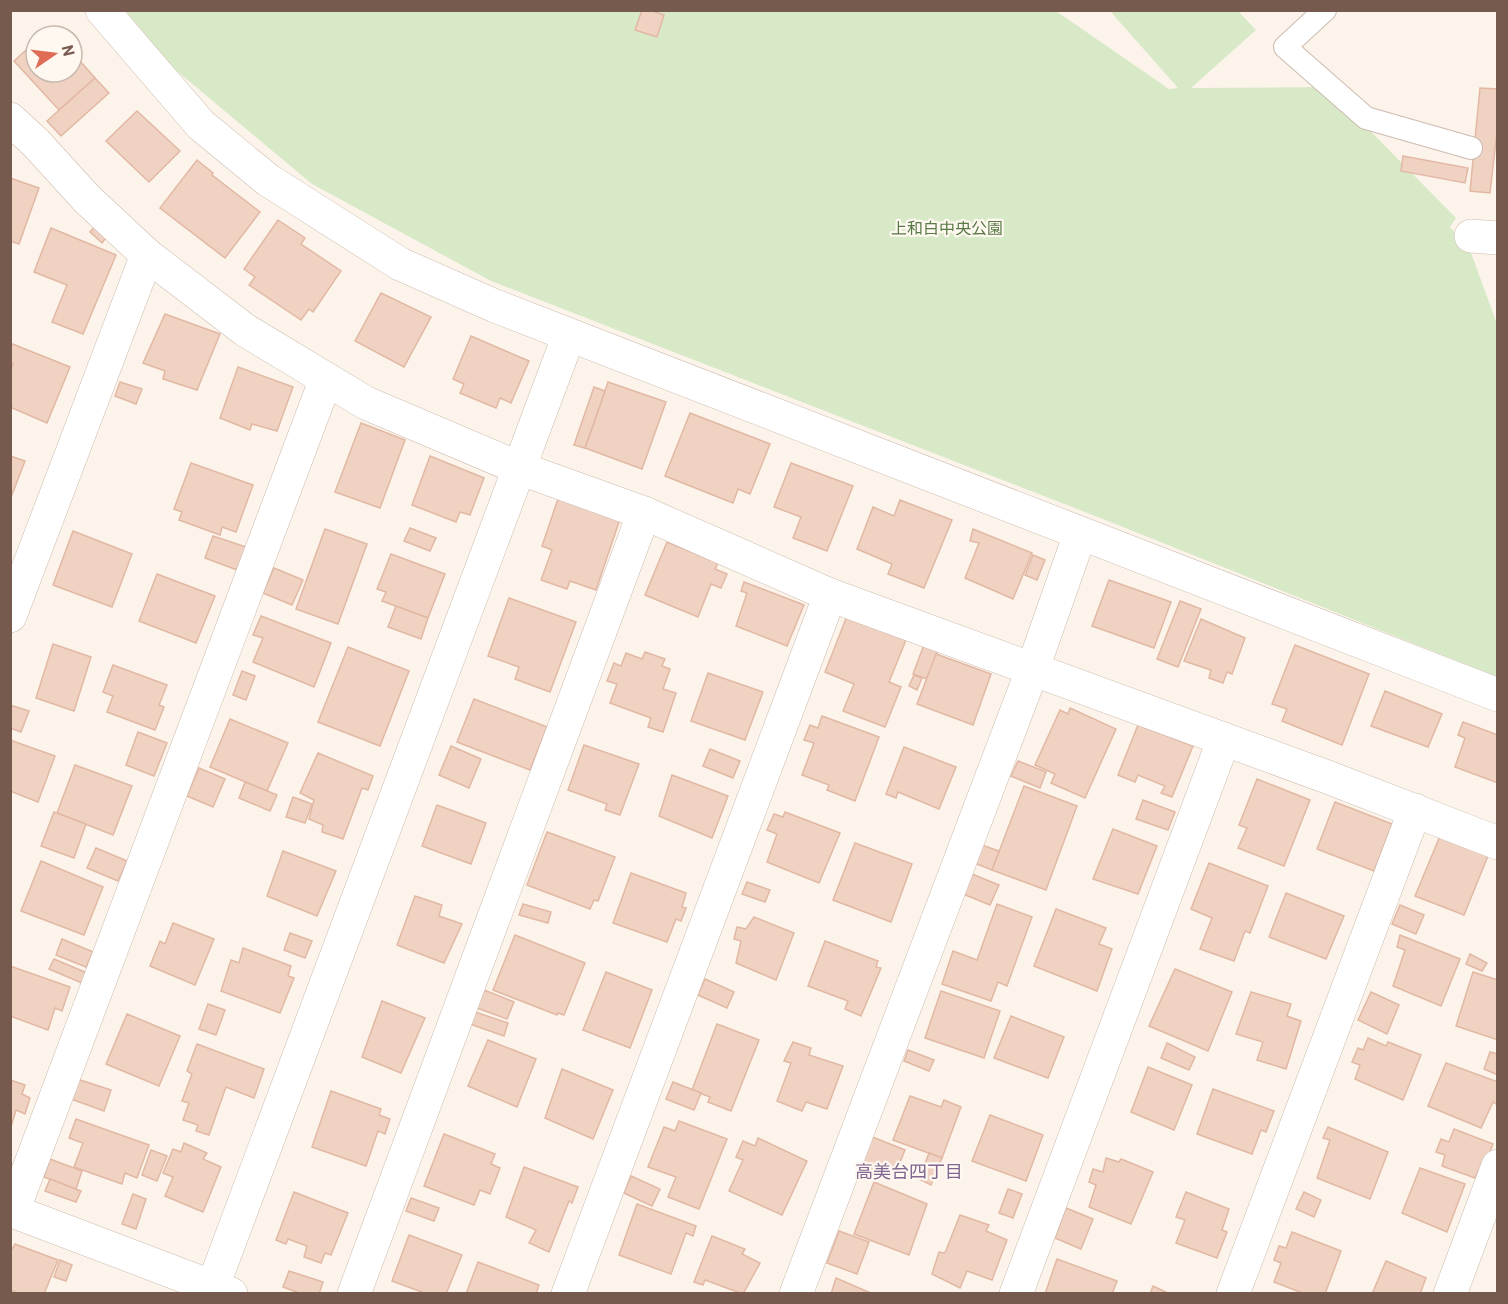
<svg xmlns="http://www.w3.org/2000/svg" width="1508" height="1304" viewBox="0 0 1508 1304" font-family="Barlow,'Noto Sans JP',sans-serif">
<rect width="100%" height="100%" fill="#fcf4ea"/>
<path fill="#d8e9c8" d="M126 11H1056L1169 89 1178 88 1110 11H1238L1256 30 1191 88 1327 87 1456 218 1450 227 1470 250 1497 324V677L1103 519 491 281 312 184 171 66Z"/>
<g fill="#f0d2c3" stroke="#e2b8a4" stroke-width="1.5">
<path d="M642 10H649L664 15 657 37 635 30Z"/>
<path d="M50 28 57 36H41Z"/>
<path d="M36 41V72H72V52L95 78 59 110 14 61Z"/>
<path d="M95 78 109 93 61 136 47 121Z"/>
<path d="M1480 88 1498 89V123L1490 193 1470 191Z"/>
<path d="M137 111 180 151 149 182 106 141Z"/>
<path d="M1403 156 1468 168 1465 183 1401 171Z"/>
<path d="M197 160 213 173 212 175 260 212 225 258 160 208Z"/>
<path d="M10 178 39 188 19 244 10 241Z"/>
<path d="M278 220 305 238 301 244 341 271 313 312 309 309 301 320 249 285 255 277 244 269Z"/>
<path d="M97 224 109 234 102 243 90 232Z"/>
<path d="M51 228 116 255 83 334 52 322 67 285 34 272Z"/>
<path d="M381 293 431 317 404 367 355 341Z"/>
<path d="M165 314 220 334 197 390 163 379 165 371 143 363Z"/>
<path d="M471 336 529 361 511 403 500 398 496 408 460 393 464 384 453 379Z"/>
<path d="M10 343 70 367 47 423 10 407V370L13 364 10 363Z"/>
<path d="M238 367 293 387 277 431 252 424 250 430 220 418Z"/>
<path d="M120 382 142 389 136 404 115 396Z"/>
<path d="M608 382 666 402 642 469 585 448Z"/>
<path d="M594 387 605 391 585 448 574 445Z"/>
<path d="M690 413 770 444 750 494 738 489 733 503 665 476Z"/>
<path d="M361 423 405 440 380 508 335 492Z"/>
<path d="M10 456 25 461 10 500Z"/>
<path d="M430 456 484 478 470 515 460 512 456 522 412 505Z"/>
<path d="M191 463 253 485 236 532 222 527 220 535 179 520 182 512 174 509Z"/>
<path d="M791 463 853 486 827 551 793 538 801 517 774 507Z"/>
<path d="M562 487 620 519 596 590 570 581 567 589 541 580 552 550 542 546Z"/>
<path d="M900 500 952 520 924 588 888 574 892 564 857 549 873 507 894 516Z"/>
<path d="M410 528 436 538 430 551 404 541Z"/>
<path d="M325 529 367 544 338 624 296 609Z"/>
<path d="M973 529 1032 553 1013 599 965 578 979 543 970 541Z"/>
<path d="M73 531 132 554 112 607 53 585Z"/>
<path d="M213 536 246 547 237 570 205 558Z"/>
<path d="M667 542 718 563 715 569 727 574 721 588 711 584 698 617 645 595Z"/>
<path d="M391 554 445 574 428 618 382 601 386 592 377 589Z"/>
<path d="M1033 555 1045 560 1037 580 1025 575Z"/>
<path d="M274 568 303 580 292 605 263 593Z"/>
<path d="M157 574 215 596 196 643 139 621Z"/>
<path d="M1109 580 1171 602 1154 648 1092 626Z"/>
<path d="M744 582 804 605 787 646 736 626 747 593 741 591Z"/>
<path d="M509 598 576 622 550 692 515 679 519 667 488 656Z"/>
<path d="M1180 601 1201 609 1178 667 1157 659Z"/>
<path d="M396 606 428 618 421 639 388 627Z"/>
<path d="M261 616 331 643 314 687 253 662 263 638 253 635Z"/>
<path d="M847 616 906 640 889 682 901 687 885 727 843 711 854 684 825 672Z"/>
<path d="M1201 619 1245 638 1232 674 1227 672 1223 683 1209 678 1211 670 1184 661Z"/>
<path d="M925 642 939 648 927 679 913 674Z"/>
<path d="M53 644 91 657 74 711 36 698Z"/>
<path d="M1295 645 1369 674 1342 745 1282 721 1287 709 1272 704Z"/>
<path d="M348 647 409 671 380 746 318 722Z"/>
<path d="M645 652 665 659 662 666 670 669 663 689 676 693 663 732 648 727 651 718 610 703 617 684 607 681 614 663 621 666 626 653 642 659Z"/>
<path d="M936 654 991 674 973 725 917 704Z"/>
<path d="M113 665 167 685 159 705 164 707 155 730 107 712 113 696 103 692Z"/>
<path d="M242 671 255 676 246 700 233 695Z"/>
<path d="M708 673 763 692 745 740 691 721Z"/>
<path d="M914 675 922 678 917 690 909 686Z"/>
<path d="M1385 691 1442 714 1428 747 1371 726Z"/>
<path d="M474 699 547 727 530 770 457 742Z"/>
<path d="M10 705 29 711 21 732 10 728Z"/>
<path d="M1070 708 1116 729 1085 798 1051 783 1055 774 1035 765 1060 710 1068 714Z"/>
<path d="M822 716 879 737 855 801 827 790 829 785 802 775 814 743 804 740 810 725 818 728Z"/>
<path d="M230 719 288 743 267 791 210 767Z"/>
<path d="M1463 722 1498 735V783L1455 767 1465 738 1458 735Z"/>
<path d="M1138 725 1193 746 1172 797 1161 793 1165 786 1138 775 1135 782 1118 775Z"/>
<path d="M138 732 167 743 154 776 126 765Z"/>
<path d="M10 740 55 756 38 802 10 791Z"/>
<path d="M584 745 639 764 620 815 605 810 607 804 568 790Z"/>
<path d="M451 746 481 759 469 788 439 775Z"/>
<path d="M904 747 956 767 939 809 898 792 896 798 886 794Z"/>
<path d="M710 749 740 761 733 778 703 766Z"/>
<path d="M318 753 373 776 368 790 362 788 343 839 322 832 323 825 309 819 314 800 300 793Z"/>
<path d="M1018 761 1046 772 1040 788 1011 776Z"/>
<path d="M75 765 132 786 113 835 57 813Z"/>
<path d="M199 768 225 779 213 807 187 796Z"/>
<path d="M672 775 728 796 712 838 659 816Z"/>
<path d="M1257 779 1310 800 1284 866 1238 848 1247 828 1239 825Z"/>
<path d="M245 782 277 795 270 811 239 798Z"/>
<path d="M1024 786 1077 806 1046 890 992 870Z"/>
<path d="M293 797 312 804 305 823 286 817Z"/>
<path d="M1143 800 1175 812 1168 830 1136 819Z"/>
<path d="M1335 802 1392 824 1374 871 1317 849Z"/>
<path d="M437 805 486 823 471 864 422 846Z"/>
<path d="M54 812 86 824 74 858 41 846Z"/>
<path d="M785 812 840 833 819 883 767 862 777 834 767 830 774 814 783 817Z"/>
<path d="M1113 829 1157 846 1138 894 1093 879Z"/>
<path d="M547 832 615 857 598 901 594 900 590 909 527 885Z"/>
<path d="M1440 836 1488 856 1464 915 1415 896Z"/>
<path d="M855 843 912 864 891 922 833 900Z"/>
<path d="M979 844 999 851 992 870 972 862Z"/>
<path d="M96 848 127 861 118 881 87 868Z"/>
<path d="M283 851 336 871 317 916 267 896Z"/>
<path d="M41 861 103 887 84 935 21 911Z"/>
<path d="M1209 863 1268 886 1250 933 1245 931 1234 961 1200 949 1212 918 1191 909Z"/>
<path d="M631 873 686 893 682 907 686 908 681 921 676 919 667 942 613 923Z"/>
<path d="M972 874 999 885 990 905 963 894Z"/>
<path d="M747 882 770 890 765 902 742 894Z"/>
<path d="M1286 893 1344 916 1326 959 1269 937Z"/>
<path d="M415 896 442 905 439 916 462 924 444 963 397 945Z"/>
<path d="M523 904 551 912 548 923 519 915Z"/>
<path d="M997 904 1032 917 1007 986 998 982 991 1001 942 984 953 951 977 960Z"/>
<path d="M1400 905 1424 915 1416 934 1392 924Z"/>
<path d="M1056 909 1106 928 1099 944 1112 949 1097 991 1034 966Z"/>
<path d="M754 917 794 933 776 980 736 963 741 941 734 939 737 927 746 929Z"/>
<path d="M173 923 214 939 195 985 150 966 160 941 165 944Z"/>
<path d="M290 933 312 941 305 958 284 950Z"/>
<path d="M515 935 585 963 564 1015 558 1013 557 1015 493 990Z"/>
<path d="M1400 935 1460 959 1441 1006 1393 986 1405 950 1397 947Z"/>
<path d="M62 939 93 952 86 967 56 955Z"/>
<path d="M825 941 878 961 876 967 881 968 861 1016 845 1009 848 1001 808 986Z"/>
<path d="M243 948 291 966 288 976 294 978 280 1013 221 991 231 960 239 963Z"/>
<path d="M1470 954 1487 963 1482 971 1466 964Z"/>
<path d="M54 959 87 973 82 983 49 969Z"/>
<path d="M10 966 70 987 62 1011 55 1008 48 1030 10 1016Z"/>
<path d="M1175 969 1232 992 1208 1051 1149 1026Z"/>
<path d="M606 972 652 990 630 1048 583 1030Z"/>
<path d="M1473 972 1498 980V1040L1456 1026Z"/>
<path d="M705 979 734 992 727 1008 698 995Z"/>
<path d="M484 990 514 1002 507 1019 477 1008Z"/>
<path d="M941 991 1000 1011 984 1058 925 1038Z"/>
<path d="M1251 992 1291 1004 1287 1016 1301 1021 1286 1069 1257 1060 1263 1042 1236 1034Z"/>
<path d="M1371 992 1399 1005 1387 1034 1358 1020Z"/>
<path d="M382 1001 425 1018 401 1073 362 1057Z"/>
<path d="M208 1004 225 1010 216 1035 199 1029Z"/>
<path d="M475 1012 508 1023 504 1036 470 1024Z"/>
<path d="M127 1014 180 1036 159 1086 106 1064Z"/>
<path d="M1011 1016 1064 1037 1048 1078 994 1058Z"/>
<path d="M717 1024 759 1040 731 1111 708 1102 710 1097 692 1090Z"/>
<path d="M1368 1038 1386 1046 1388 1042 1421 1055 1403 1100 1355 1079 1360 1065 1352 1062 1358 1048 1363 1050Z"/>
<path d="M488 1040 536 1059 517 1107 468 1086Z"/>
<path d="M793 1042 811 1048 809 1055 843 1066 827 1109 806 1102 802 1111 777 1101 791 1063 784 1061Z"/>
<path d="M1167 1043 1195 1057 1189 1070 1161 1058Z"/>
<path d="M197 1044 264 1069 254 1098 226 1087 209 1135 196 1131 198 1125 183 1120 189 1103 182 1101 192 1074 187 1071Z"/>
<path d="M908 1050 934 1060 929 1071 904 1061Z"/>
<path d="M1490 1052 1498 1054V1075L1484 1069Z"/>
<path d="M1446 1063 1498 1082V1101L1496 1104 1493 1102 1481 1128 1428 1106Z"/>
<path d="M1148 1067 1192 1085 1174 1130 1131 1112Z"/>
<path d="M562 1069 613 1090 593 1139 545 1118Z"/>
<path d="M77 1079 111 1090 104 1111 71 1099Z"/>
<path d="M10 1080 25 1085 22 1094 30 1098 25 1114 16 1110 10 1130Z"/>
<path d="M673 1082 701 1093 694 1110 666 1099Z"/>
<path d="M1213 1089 1274 1111 1266 1132 1261 1130 1252 1154 1197 1134Z"/>
<path d="M331 1091 381 1109 379 1115 390 1119 385 1134 378 1131 366 1166 312 1147Z"/>
<path d="M910 1096 941 1107 944 1100 961 1107 942 1158 893 1140Z"/>
<path d="M990 1115 1043 1135 1026 1181 972 1161Z"/>
<path d="M76 1119 149 1145 137 1178 125 1173 122 1184 74 1167 83 1143 69 1138Z"/>
<path d="M679 1121 727 1139 699 1209 668 1197 676 1177 648 1167 664 1127 675 1131Z"/>
<path d="M1328 1127 1388 1152 1370 1199 1317 1178 1330 1140 1323 1138Z"/>
<path d="M1454 1129 1493 1144 1482 1173 1478 1171 1475 1178 1442 1166 1445 1155 1436 1152 1441 1139 1449 1142Z"/>
<path d="M444 1134 495 1154 491 1164 500 1168 490 1194 480 1190 474 1205 424 1186Z"/>
<path d="M870 1136 905 1150 893 1179 858 1165Z"/>
<path d="M758 1138 807 1161 782 1215 729 1191 743 1160 736 1157 743 1141 755 1146Z"/>
<path d="M184 1143 207 1153 203 1159 221 1167 203 1212 165 1196 173 1177 163 1173 173 1149 181 1152Z"/>
<path d="M151 1150 167 1156 157 1181 142 1175Z"/>
<path d="M929 1153 942 1158 931 1185 919 1179Z"/>
<path d="M1106 1158 1119 1162 1121 1159 1153 1172 1131 1224 1089 1207 1096 1185 1089 1182 1093 1169 1103 1172Z"/>
<path d="M50 1159 82 1171 76 1189 44 1177Z"/>
<path d="M524 1167 578 1187 572 1203 569 1201 549 1252 529 1243 536 1230 506 1217Z"/>
<path d="M1420 1168 1465 1184 1447 1232 1402 1213Z"/>
<path d="M631 1176 660 1189 652 1206 624 1193Z"/>
<path d="M50 1179 81 1191 76 1202 45 1191Z"/>
<path d="M874 1182 927 1204 909 1255 854 1234Z"/>
<path d="M1008 1189 1022 1194 1013 1218 999 1213Z"/>
<path d="M294 1192 348 1213 331 1255 325 1253 321 1263 304 1257 307 1246 288 1239 286 1244 276 1240Z"/>
<path d="M1186 1192 1229 1209 1222 1230 1227 1232 1217 1258 1176 1243 1185 1220 1176 1217Z"/>
<path d="M1304 1192 1321 1200 1314 1217 1296 1209Z"/>
<path d="M133 1194 146 1199 136 1229 122 1224Z"/>
<path d="M411 1198 439 1208 434 1221 406 1211Z"/>
<path d="M637 1204 696 1226 693 1236 686 1233 671 1274 619 1255Z"/>
<path d="M1066 1208 1093 1219 1081 1249 1055 1238Z"/>
<path d="M960 1215 989 1225 986 1231 1007 1240 992 1280 967 1271 960 1288 932 1274 939 1252 945 1253Z"/>
<path d="M839 1231 869 1242 857 1274 827 1263Z"/>
<path d="M1292 1232 1341 1251 1325 1294H1305L1274 1282 1281 1263 1274 1260 1279 1246 1286 1248Z"/>
<path d="M409 1235 462 1255 446 1294H427L392 1281Z"/>
<path d="M712 1236 745 1249 742 1254 760 1263 743 1294 705 1280 703 1285 694 1282Z"/>
<path d="M15 1244 58 1260 44 1294H20L10 1290V1253Z"/>
<path d="M1057 1259 1117 1281 1112 1294H1045Z"/>
<path d="M60 1260 72 1265 66 1281 54 1277Z"/>
<path d="M1386 1261 1426 1278 1420 1294H1372Z"/>
<path d="M478 1262 539 1285 536 1294H466Z"/>
<path d="M289 1271 323 1282 319 1294H302L283 1287Z"/>
<path d="M836 1278 873 1294H831Z"/>
<path d="M1153 1286 1170 1294H1150Z"/>
</g>
<g fill="none" stroke-linecap="round" stroke-linejoin="round">
<defs>
<path id="service" d="M1325 10 1285 47 1366 118 1471 148"/>
<g id="minor">
<path d="M102 10 201 125 268 180 400 264 495 306 1498 695"/>
<path d="M10 119 36 143 87 199 147 255 245 330 366 403 519 468 644 513 830 595 1330 778 1498 843"/>
<path d="M1471 236 1498 238"/>
<path d="M10 616 147 255"/>
<path d="M10 1210 231 1294"/>
<path d="M13 1211 326 379"/>
<path d="M210 1294 569 335"/>
<path d="M354 1294 644 513"/>
<path d="M568 1294 830 595"/>
<path d="M796 1294 1033 668 1080 534"/>
<path d="M1016 1294 1224 739"/>
<path d="M1233 1294 1415 810"/>
<path d="M1450 1294 1498 1166"/>
</g>
</defs>
<use href="#service" stroke="#cdbbb0" stroke-width="24"/>
<use href="#minor" stroke="#cdbbb0" stroke-width="34"/>
<use href="#service" stroke="#fff" stroke-width="22"/>
<use href="#minor" stroke="#fff" stroke-width="33"/>
</g>
<g text-anchor="middle" dominant-baseline="central" stroke-width="4.5" stroke-linejoin="round" paint-order="stroke">
<g font-size="16" fill="#597a46" stroke="#fef8f0">
<text x="947" y="227">上和白中央公園</text>
</g>
<g font-size="18" fill="#806691" stroke="#fef8f0">
<text x="909" y="1171">高美台四丁目</text>
</g>
</g>
<rect width="1508" height="1304" fill="none" stroke="#765a4e" stroke-width="24"/>
<g transform="translate(54 54) rotate(76)"><circle r="28" fill="#fef8f0" stroke="#c8b9af" stroke-width="1.5"/>
<path d="M0-4.5L10 22L0 15L-10 22Z" fill="#de6c56"/>
<text y="-9" font-size="16" font-weight="bold" text-anchor="middle" fill="#765a4e">N</text>
</g>
</svg>
